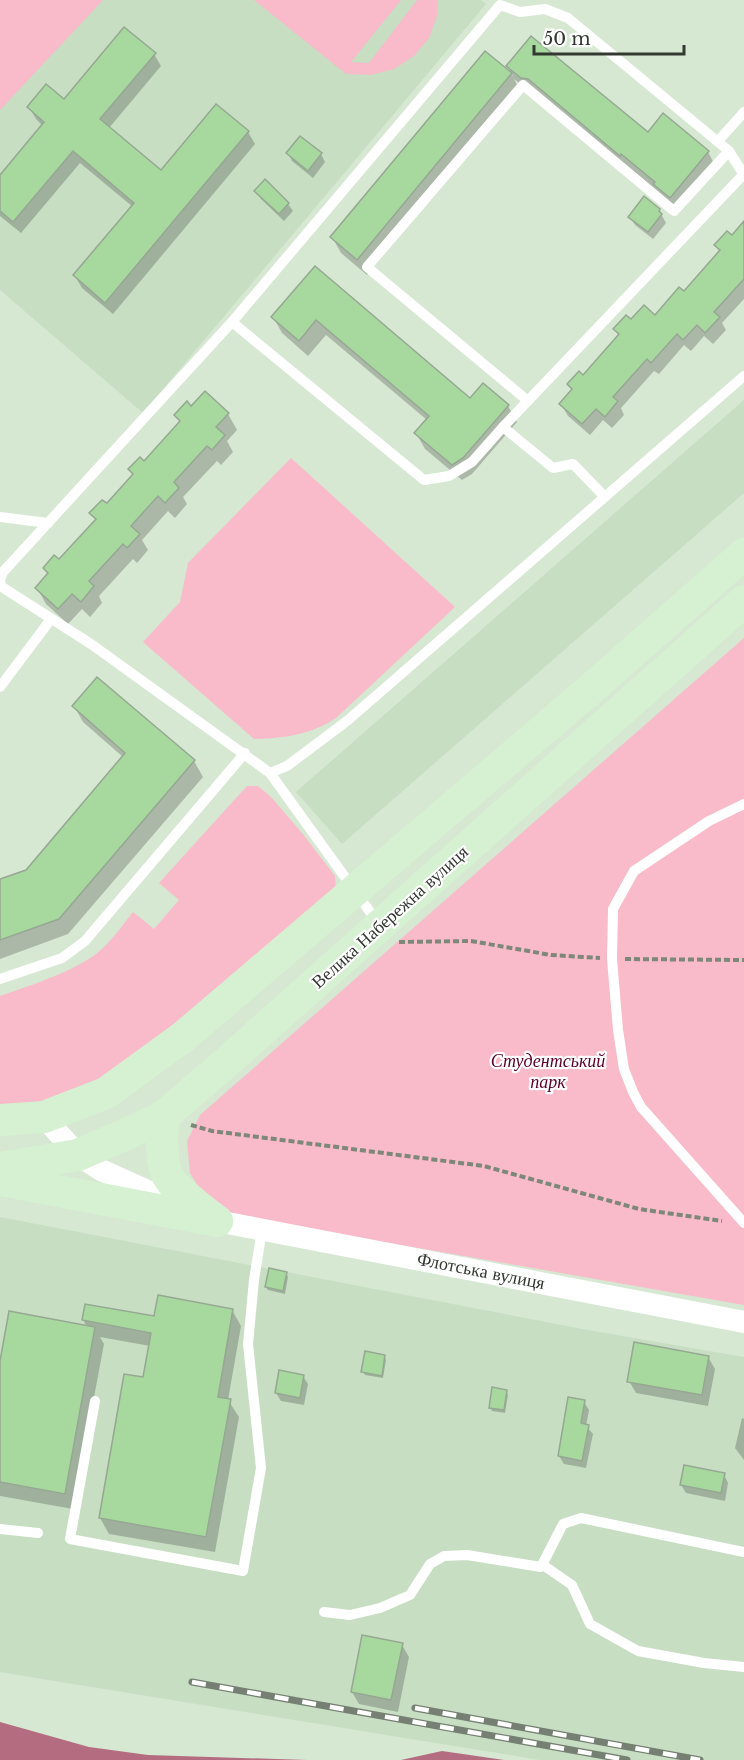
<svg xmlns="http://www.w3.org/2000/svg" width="744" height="1760" viewBox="0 0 744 1760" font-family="'Libre Baskerville',serif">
<rect width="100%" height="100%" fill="#d6e7d2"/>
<g fill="#c7dec3">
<path d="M0 0H481L486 4 143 413 0 290Z"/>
<path d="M744 400V493L342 844 296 792Z"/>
<path d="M0 1217 593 1331 744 1357V1760H540L0 1672Z"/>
</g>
<g fill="#f9bac9">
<path d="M0 0H103L0 110Z"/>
<path d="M254 0H401L351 62 369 63 417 0H438L437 16 429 38 414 56 394 69 371 75 346 74Z"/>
<path d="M291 458 455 607 336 718C310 735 285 738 254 739L143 642 180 602 188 563Z"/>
<path d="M744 638V1305L304 1228 227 1212 204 1196 190 1173 187 1141 200 1115Z"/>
<path d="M247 786H258L271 797 302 833 335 876 336 890 176 1032 74 1096 0 1111V996C33 984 82 970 106 945 116 935 124 923 133 912L154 929 179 900 159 883Z"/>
</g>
<g fill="#b46c80">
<path d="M0 1722 89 1747 148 1755 307 1760H0Z"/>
<path d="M442 1751 504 1760H401Z"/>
</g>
<g fill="#0003">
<path d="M485 53 513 76 508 66 648 134 708 152 716 167 679 212 514 79 520 90 367 275 341 253 332 237Z"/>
<path d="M154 54 161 66 109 128 161 172 248 132 255 144 113 314 82 288 75 276 133 207 80 163 21 233 0 216V177L43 126 36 119 29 107 64 101Z"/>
<path d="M288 153 321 154 325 162 313 178 292 161Z"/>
<path d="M256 191 288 204 293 211 284 221 261 199Z"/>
<path d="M659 210 666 223 653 239 635 225 630 217Z"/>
<path d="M744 224V299L722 323 726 330 713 344 704 336 691 351 684 345 659 374 654 371 621 408 624 415 612 428 603 420 590 435 568 416 561 404 572 391 568 384 583 377 619 337 615 329 631 322 655 317 684 293 720 253 716 246 732 237Z"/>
<path d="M315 268 470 400 508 406 517 422 472 474 462 480 425 449 416 433 427 420 326 335 308 356 282 333 273 317Z"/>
<path d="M191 408 228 414 237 430 227 441 233 452 221 465 217 461 183 497 187 504 175 518 168 511 142 540 148 550 137 563 133 559 99 596 102 603 90 617 82 609 68 624 46 604 37 588 48 575 44 569 59 562 96 521 91 513 107 505 133 476 130 470 144 463 180 423 176 415Z"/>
<path d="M74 706 194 761 203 777 68 934 0 959V881L27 872 123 757 83 722Z"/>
<path d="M286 1273 288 1277 285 1294 268 1290 266 1287Z"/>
<path d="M232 1310 241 1326 228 1400 239 1417 215 1552 109 1534 100 1518 145 1379 150 1346 100 1337 104 1344 73 1509 0 1496V1369L87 1327 83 1320 155 1318Z"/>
<path d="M384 1356 386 1360 383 1378 365 1375 363 1372Z"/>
<path d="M708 1357 715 1369 708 1406 636 1393 629 1381Z"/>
<path d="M303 1376 308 1384 304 1405 281 1401 276 1393Z"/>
<path d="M506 1391 508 1395 505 1413 492 1411 490 1407Z"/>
<path d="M584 1402 589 1410 586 1426 593 1434 586 1468 564 1464 559 1456Z"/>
<path d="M742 1418 744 1419V1460L735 1448Z"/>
<path d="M724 1475 728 1483 725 1501 686 1493 681 1485Z"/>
<path d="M402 1645 409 1657 398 1712 359 1704 352 1692Z"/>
</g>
<g fill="#a7d89e" stroke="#96a793" stroke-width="1.5">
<path d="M124 27 156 53 100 119 161 170 216 104 249 131 105 303 73 275 134 203 73 151 13 222 0 211V175L44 122 27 107 46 84 64 99Z"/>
<path d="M531 36 648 132 663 113 709 151 670 198 653 184 655 182 621 154 620 156 528 79 521 78 506 66Z"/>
<path d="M485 51 512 73 357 260 330 237Z"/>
<path d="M300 136 322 153 308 171 286 153Z"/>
<path d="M265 179 289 203 279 214 254 191Z"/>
<path d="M644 196 660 209 659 211 662 214 648 232 628 217Z"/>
<path d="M744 221V279L714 312 720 317 705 333 697 325 683 340 677 334 651 363 647 359 613 397 618 401 605 417 596 409 582 424 559 404 572 389 567 384 579 371 583 375 619 334 613 329 626 315 631 319 644 305 655 315 679 287 684 291 720 250 714 245 727 231 732 235Z"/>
<path d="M315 266 470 398 483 383 509 405 463 458 452 465 414 433 429 416 316 320 299 341 271 317Z"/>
<path d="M205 391 229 413 216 427 225 435 212 450 207 446 174 482 179 488 165 503 158 496 131 526 140 534 127 548 123 544 89 581 94 586 81 602 72 594 58 609 35 588 48 573 43 568 54 555 59 559 96 519 89 513 102 500 107 503 133 474 128 469 140 457 144 461 180 421 174 415 187 401 191 406Z"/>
<path d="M97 677 195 760 59 919 0 940V879L26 870 125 753 72 706Z"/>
<path d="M269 1268 287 1272 283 1291 265 1287Z"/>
<path d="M158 1295 233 1309 218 1397 231 1399 206 1537 99 1518 124 1374 143 1377 151 1333 82 1320 85 1304 154 1316Z"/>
<path d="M9 1311 95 1327 65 1494 0 1482V1361Z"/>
<path d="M634 1342 709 1356 702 1395 627 1382Z"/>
<path d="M365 1351 385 1355 382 1376 361 1372Z"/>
<path d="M279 1370 304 1375 300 1398 275 1393Z"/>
<path d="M492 1387 507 1390 504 1410 489 1408Z"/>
<path d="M568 1397 585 1400 581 1423 589 1425 582 1461 558 1456Z"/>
<path d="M684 1465 725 1473 721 1493 680 1485Z"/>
<path d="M362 1635 403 1643 391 1700 351 1692Z"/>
</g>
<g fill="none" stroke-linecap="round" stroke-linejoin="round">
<g stroke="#7d887a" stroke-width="4" stroke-dasharray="6 3" stroke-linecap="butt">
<path d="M399 942 471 941 551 955 600 958"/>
<path d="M625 959 744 960"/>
<path d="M191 1125 212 1131 484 1166 639 1209 722 1221"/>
</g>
<g stroke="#fff" stroke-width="10">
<path d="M718 141 744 112"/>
<path d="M232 322 424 480 449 476 472 462 503 427 553 468 573 464 605 497"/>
<path d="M528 401 367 267 523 85 674 211 729 151"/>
<path d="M503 427 743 175"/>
<path d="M0 517 48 523"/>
<path d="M0 580 3 572 232 322 500 5 520 12 545 9 568 18 729 151 744 175"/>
<path d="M0 581 2 587 91 644 270 773"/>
<path d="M0 687 51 619"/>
<path d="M744 804 709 821 634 871 613 909 612 959 618 1030 624 1069 633 1092 641 1107 744 1223"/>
<path d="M378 923 270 773 287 766 347 721 744 376"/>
<path d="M0 979 62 958 85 941 245 753"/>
<path d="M95 1401 70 1539 243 1571 261 1468 248 1344 254 1280 262 1230"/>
<path d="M0 1529 38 1533"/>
<path d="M543 1565 572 1585 590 1624 638 1651 704 1663 744 1667"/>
<path d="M324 1612 350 1615 380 1608 410 1595 430 1564 444 1556 467 1555 541 1567 563 1524 581 1518 744 1552"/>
</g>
<g stroke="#fff" stroke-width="22">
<path d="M44 1117 78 1155 101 1170 174 1203"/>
<path d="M204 1216 217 1221 744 1322"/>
</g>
<g stroke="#d6f1d1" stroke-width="32">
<path d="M164 1116C162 1132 160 1161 168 1176 176 1191 203 1210 217 1221"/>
<path d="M0 1120 44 1117 106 1093 183 1037 592 688 744 554"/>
<path d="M0 1168 78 1155 131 1132 164 1116 229 1060 744 601"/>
<path d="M0 1180 217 1221"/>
</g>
<defs>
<g id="rail">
<path d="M192 1682 627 1760"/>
<path d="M415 1708 700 1760"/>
</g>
</defs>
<use href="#rail" stroke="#757f72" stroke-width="7"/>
<use href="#rail" stroke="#fff" stroke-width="4.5" stroke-dasharray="14" stroke-linecap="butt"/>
</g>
<g text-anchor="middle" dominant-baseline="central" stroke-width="4.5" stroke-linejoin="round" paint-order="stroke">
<g font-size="18" fill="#333931" stroke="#fff">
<text transform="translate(390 917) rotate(-42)">Велика Набережна вулиця</text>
<text transform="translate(481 1271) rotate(11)">Флотська вулиця</text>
</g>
<g font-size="18" font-style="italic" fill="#5e012b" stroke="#fff">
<text x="548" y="1061">Студентський<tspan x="548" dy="21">парк</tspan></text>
</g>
</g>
<path d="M534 45v9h150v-9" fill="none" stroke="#333931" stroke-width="3"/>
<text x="543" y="45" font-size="18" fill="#333931" stroke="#ffffff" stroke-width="4.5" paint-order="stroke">50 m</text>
</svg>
